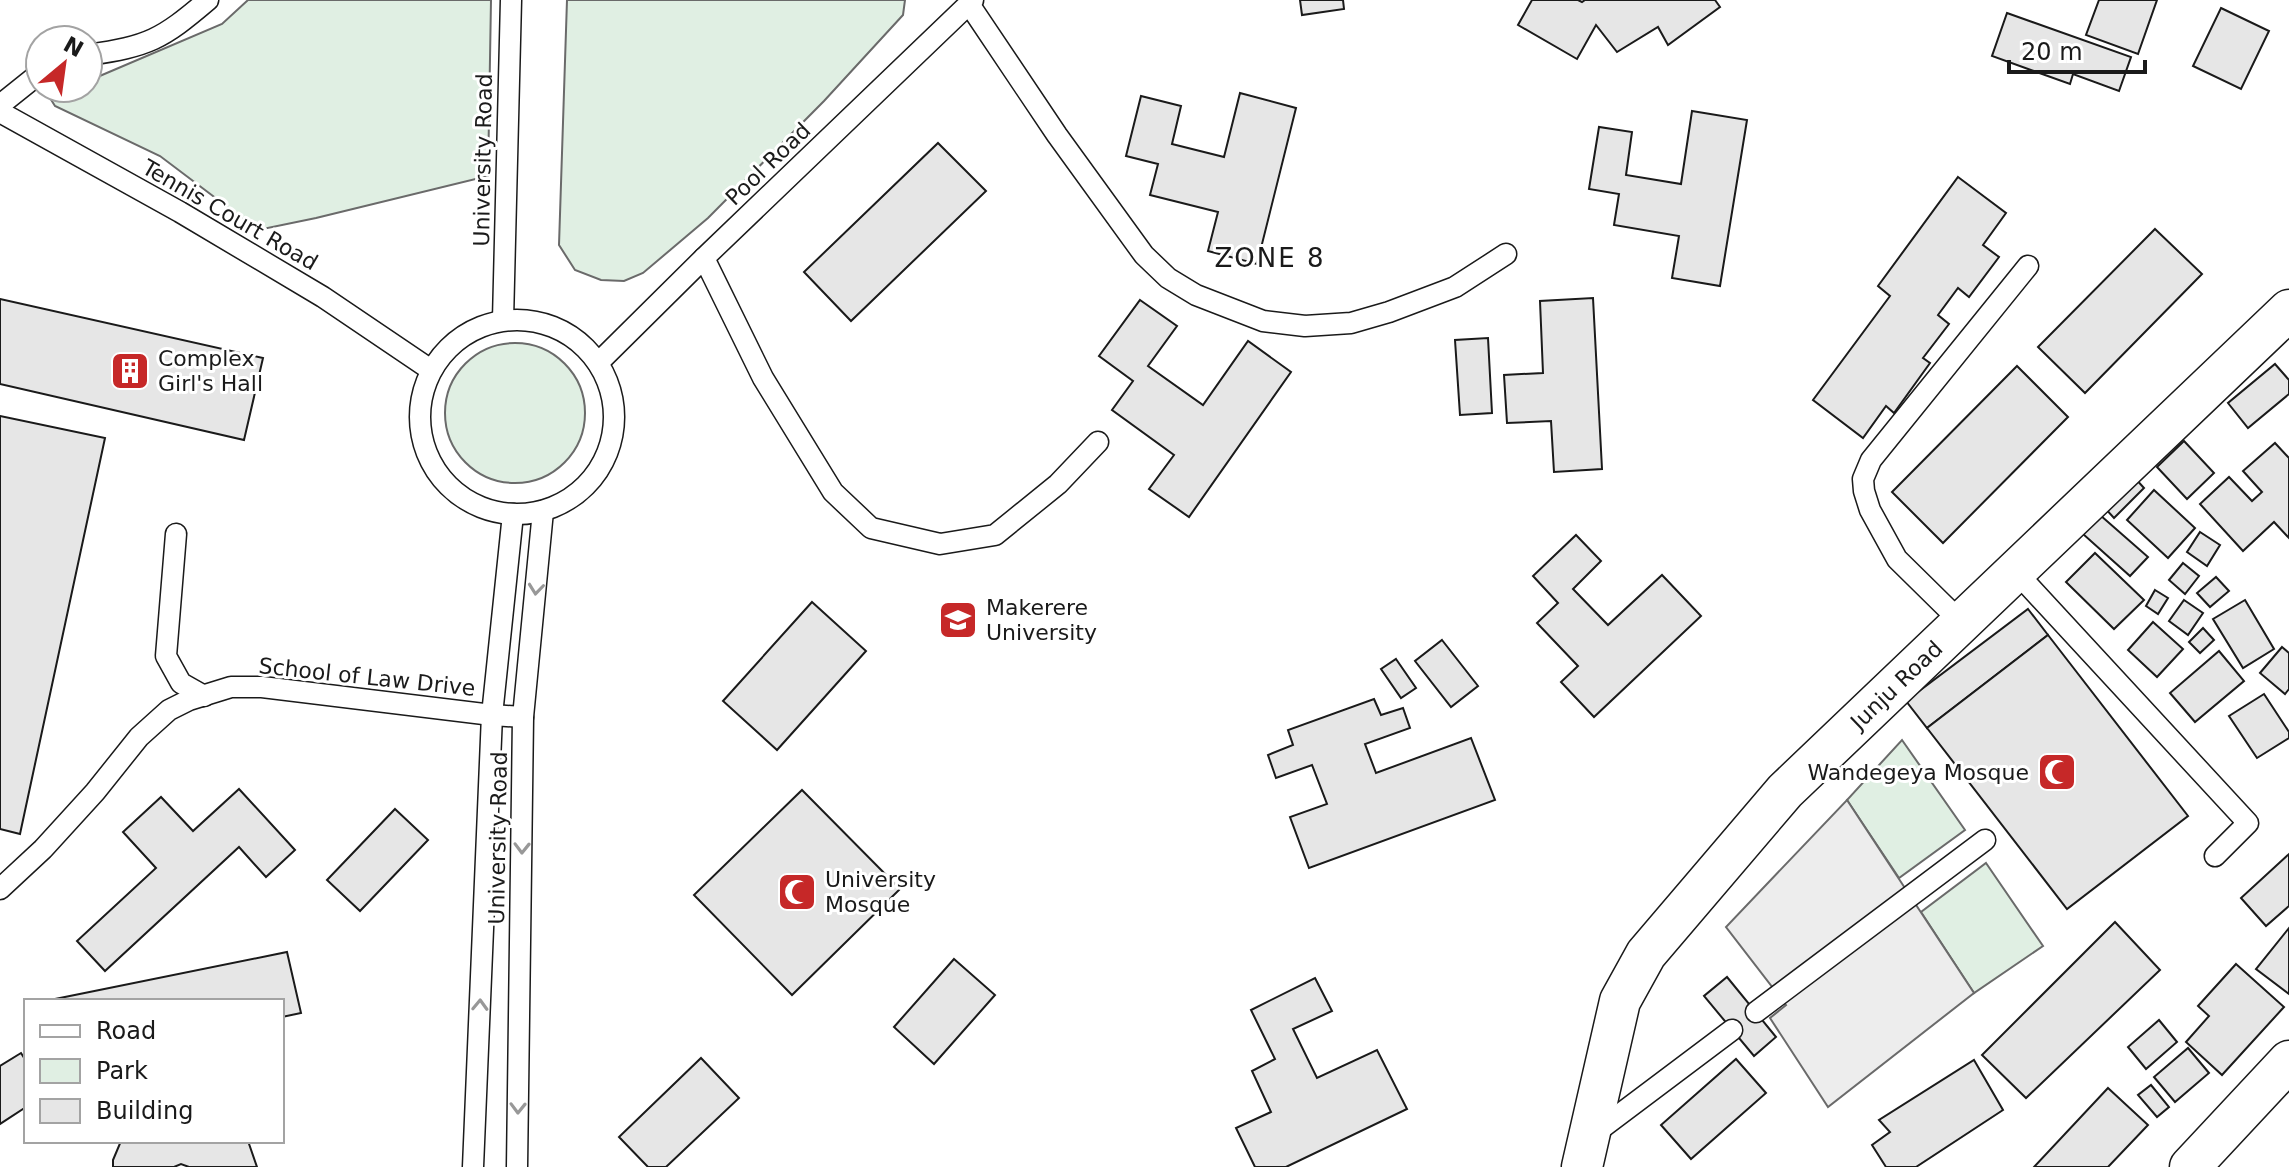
<svg xmlns="http://www.w3.org/2000/svg" width="2289" height="1167" viewBox="0 0 2289 1167" font-family="'DejaVu Sans',sans-serif">
<rect width="100%" height="100%" fill="#fff"/>
<g fill="#e0efe3" stroke="#6a6a6a" stroke-width="2">
<path d="M248 0H491L488 176 316 218 258 230 160 156 55 106 50 98 73 88H88V81L222 24Z"/>
<path d="M567 0H905L903 15 824 101 708 218 643 273 624 281 601 280 575 270 559 245Z"/>
<circle cx="515" cy="413" r="70"/>
<path d="M1902 740 1965 830 1899 878 1847 800Z"/>
<path d="M1986 863 2043 946 1974 993 1921 912Z"/>
</g>
<path fill="#ededed" stroke="#6a6a6a" stroke-width="2" d="M1847 800 1974 993 1828 1107 1770 1018 1786 1005 1726 927Z"/>
<g fill="#e6e6e6" stroke="#1a1a1a" stroke-width="2">
<path d="M1300 0H1343L1344 9 1302 15Z"/>
<path d="M1532 0H1578L1582 2 1585 0H1715L1720 7 1668 45 1658 27 1617 52 1596 25 1577 59 1518 25Z"/>
<path d="M2099 0H2157L2138 54 2086 35Z"/>
<path d="M2221 8 2269 31 2241 89 2193 66Z"/>
<path d="M2007 13 2131 57 2119 91 2073 74 2070 84 1992 56Z"/>
<path d="M1240 93 1296 108 1257 264 1208 251 1218 212 1150 195 1158 164 1126 156 1141 96 1181 106 1172 144 1224 157Z"/>
<path d="M1692 111 1747 120 1720 286 1672 278 1679 236 1614 225 1619 194 1589 189 1599 127 1632 132 1626 175 1681 184Z"/>
<path d="M938 143 986 191 851 321 804 272Z"/>
<path d="M1958 177 2006 213 1983 245 1999 257 1969 297 1958 288 1938 315 1949 324 1923 358 1930 363 1894 413 1886 406 1863 438 1813 400 1890 296 1878 286Z"/>
<path d="M2155 229 2202 274 2085 393 2038 347Z"/>
<path d="M1593 298 1602 469 1554 472 1551 421 1507 423 1504 375 1543 373 1540 301Z"/>
<path d="M0 299 263 358 244 440 0 384Z"/>
<path d="M1140 300 1177 326 1148 366 1203 405 1248 341 1291 372 1189 517 1149 489 1174 455 1112 410 1133 381 1099 356Z"/>
<path d="M1488 338 1492 413 1460 415 1455 340Z"/>
<path d="M2275 364 2289 380V394L2248 428 2228 403Z"/>
<path d="M2017 366 2068 417 1943 543 1892 492Z"/>
<path d="M0 416 105 438 20 834 0 829Z"/>
<path d="M2184 441 2214 473 2187 499 2157 467Z"/>
<path d="M2275 443 2289 458V538L2274 522 2243 551 2200 504 2229 477 2252 501 2262 492 2243 471Z"/>
<path d="M2134 477 2144 488 2114 518 2104 507Z"/>
<path d="M2154 490 2195 528 2168 558 2127 520Z"/>
<path d="M2100 515 2148 557 2130 576 2083 534Z"/>
<path d="M2200 532 2220 545 2207 566 2187 552Z"/>
<path d="M1576 535 1601 561 1573 589 1608 625 1662 575 1701 616 1594 717 1561 682 1578 666 1537 623 1558 603 1533 576Z"/>
<path d="M2095 553 2144 600 2114 629 2066 582Z"/>
<path d="M2183 563 2199 576 2185 594 2169 580Z"/>
<path d="M2216 577 2229 591 2210 607 2197 593Z"/>
<path d="M2155 590 2168 598 2158 614 2146 606Z"/>
<path d="M2184 600 2203 613 2188 635 2169 621Z"/>
<path d="M2245 600 2274 649 2243 668 2213 619Z"/>
<path d="M812 602 866 651 777 750 723 701Z"/>
<path d="M2028 609 2048 635 1927 728 1906 701Z"/>
<path d="M2153 622 2183 649 2157 677 2128 650Z"/>
<path d="M2203 628 2214 640 2200 653 2189 642Z"/>
<path d="M2048 635 2188 816 2067 909 1927 728Z"/>
<path d="M1442 640 1478 686 1451 707 1415 661Z"/>
<path d="M2282 647 2289 653V689L2285 694 2260 673Z"/>
<path d="M2219 651 2244 681 2195 722 2170 693Z"/>
<path d="M1396 659 1416 688 1401 698 1381 669Z"/>
<path d="M2264 694 2289 732V738L2257 758 2229 716Z"/>
<path d="M1374 699 1381 715 1403 708 1410 728 1365 744 1376 773 1471 738 1495 800 1309 868 1290 817 1327 804 1312 765 1276 778 1268 755 1293 745 1288 730Z"/>
<path d="M239 789 295 850 266 877 239 847 105 971 77 941 156 868 123 832 161 797 193 831Z"/>
<path d="M802 790 900 889 792 995 694 895Z"/>
<path d="M395 809 428 840 360 911 327 880Z"/>
<path d="M2289 854V906L2266 926 2241 898Z"/>
<path d="M2115 922 2160 970 2026 1098 1982 1055Z"/>
<path d="M2289 928V994L2256 969Z"/>
<path d="M287 952 301 1013 282 1017V1001H56L55 999Z"/>
<path d="M954 959 995 995 934 1064 894 1027Z"/>
<path d="M2236 964 2284 1007 2222 1075 2186 1042 2209 1016 2198 1006Z"/>
<path d="M1727 977 1776 1037 1754 1056 1704 996Z"/>
<path d="M1315 978 1332 1011 1293 1029 1317 1078 1377 1050 1407 1109 1286 1167H1255L1236 1128 1271 1112 1252 1071 1275 1059 1251 1010Z"/>
<path d="M2159 1020 2177 1042 2146 1069 2128 1047Z"/>
<path d="M2188 1048 2209 1073 2175 1102 2154 1077Z"/>
<path d="M21 1053 26 1061V1107L0 1124V1066Z"/>
<path d="M701 1058 739 1098 666 1167H648L619 1137Z"/>
<path d="M1736 1059 1766 1093 1691 1159 1661 1125Z"/>
<path d="M1974 1060 2003 1110 1916 1167H1886L1872 1145 1890 1132 1879 1120Z"/>
<path d="M2151 1085 2169 1107 2157 1117 2138 1095Z"/>
<path d="M2108 1088 2148 1125 2108 1167H2034Z"/>
<path d="M121 1141H248L257 1167H189L181 1164 174 1167H113V1160Z"/>
</g>
<g fill="none" stroke-linecap="round" stroke-linejoin="round">
<defs>
<g id="lane">
<path d="M969 4 1057 135 1144 255 1168 278 1196 295 1263 321 1305 326 1351 323 1389 312 1455 287 1506 254"/>
<path d="M88 55C149 46 161 40 208 0"/>
<path d="M0 105 40 73"/>
<path d="M0 112 180 212 323 297 431 370"/>
<path d="M704 258 763 378 833 492 871 528 940 544 995 535 1058 484 1098 442"/>
<circle cx="517" cy="417" r="97"/>
<path d="M503 320 511 0"/>
<path d="M598 363 704 258 973 0"/>
<path d="M176 534 166 656 181 683 204 696"/>
<path d="M2016 572 2248 823 2215 856"/>
<path d="M1962 623 1897 559 1870 510 1864 491 1863 479 1871 460 2028 266"/>
<path d="M0 889 43 849 95 792 139 737 169 710 189 700 231 687H262L492 715 523 717"/>
<path d="M1756 1012 1985 840"/>
<path d="M1591 1136 1732 1030"/>
<path d="M473 1167 492 715 513 514"/>
<path d="M517 1167 523 717 543 511"/>
</g>
<g id="street">
<path id="s1" d="M1582 1167 1620 1001 1646 954 1785 791 2289 310"/>
<path d="M2190 1167 2289 1061"/>
</g>
</defs>
<use href="#lane" stroke="#1a1a1a" stroke-width="23"/>
<use href="#street" stroke="#1a1a1a" stroke-width="43"/>
<use href="#lane" stroke="#fff" stroke-width="20"/>
<use href="#street" stroke="#fff" stroke-width="40"/>
</g>
<defs><path id="oneway-chevron" d="M-2-3.5L2.5 0L-2 3.5" fill="none" stroke-width="1.6" stroke-linecap="round" stroke-linejoin="round" transform="scale(2)"/></defs>
<g stroke="#989898">
<use href="#oneway-chevron" transform="translate(536 589) rotate(96)"/>
<use href="#oneway-chevron" transform="translate(522 848) rotate(91)"/>
<use href="#oneway-chevron" transform="translate(480 1005) rotate(-88)"/>
<use href="#oneway-chevron" transform="translate(518 1108) rotate(91)"/>
</g>
<defs>
<symbol id="building-square" viewBox="-11 -11 22 22"><rect x="-9" y="-9" width="18" height="18" rx="4" fill="#c62828" stroke="#fff"/><path d="M-4-6H4V6H1V3H-1V6H-4ZM-2.5-4.3h1.7v1.8h-1.7ZM.8-4.3h1.7v1.8H.8ZM-2.5-1h1.7V.8h-1.7ZM.8-1h1.7V.8H.8Z" fill="#fff"/></symbol>
<symbol id="university-square" viewBox="-11 -11 22 22"><rect x="-9" y="-9" width="18" height="18" rx="4" fill="#c62828" stroke="#fff"/><path d="M0-5L7-2L0 1L-7-2ZM-4 1L0 2.5L4 1V4Q0 6-4 4Z" fill="#fff"/></symbol>
<symbol id="mosque-square" viewBox="-11 -11 22 22"><rect x="-9" y="-9" width="18" height="18" rx="4" fill="#c62828" stroke="#fff"/><path d="M3.5-4.9A6 6 0 1 0 3.5 4.9A5 5 0 1 1 3.5-4.9Z" fill="#fff"/></symbol>
</defs>
<g fill-rule="evenodd">
<use href="#building-square" x="108" y="349" width="44" height="44"/>
<use href="#university-square" x="936" y="598" width="44" height="44"/>
<use href="#mosque-square" x="2035" y="750" width="44" height="44"/>
<use href="#mosque-square" x="775" y="870" width="44" height="44"/>
</g>
<g text-anchor="middle" dominant-baseline="central" stroke-width="6" stroke-linejoin="round" paint-order="stroke">
<g font-size="22" fill="#1a1a1a" stroke="#fff">
<text transform="translate(483 160) rotate(-89)">University Road</text>
<text transform="translate(768 164) rotate(-44)">Pool Road</text>
<text transform="translate(230 215) rotate(30)">Tennis Court Road</text>
<text transform="translate(367 677) rotate(6)">School of Law Drive</text>
<text stroke="none"><textPath href="#s1" startOffset="592">Junju Road</textPath></text>
<text transform="translate(498 838) rotate(-89)">University Road</text>
</g>
<g font-size="22" fill="#1a1a1a" stroke="#fff" text-anchor="start">
<text x="158" y="358">Complex<tspan x="158" dy="25">Girl's Hall</tspan></text>
<text x="986" y="607">Makerere<tspan x="986" dy="25">University</tspan></text>
<text x="2029" y="772" text-anchor="end">Wandegeya Mosque</text>
<text x="825" y="879">University<tspan x="825" dy="25">Mosque</tspan></text>
</g>
<g font-size="26" letter-spacing="2" fill="#1a1a1a" stroke="#fff">
<text x="1270" y="258">ZONE 8</text>
</g>
</g>
<rect x="24" y="999" width="260" height="144" fill="#ffffff" stroke="#a3a3a3" stroke-width="2"/>
<rect x="40" y="1025" width="40" height="12" fill="#ffffff" stroke="#a3a3a3" stroke-width="2"/>
<text x="96" y="1039" font-size="24" fill="#1a1a1a">Road</text>
<rect x="40" y="1059" width="40" height="24" fill="#e0efe3" stroke="#a3a3a3" stroke-width="2"/>
<text x="96" y="1079" font-size="24" fill="#1a1a1a">Park</text>
<rect x="40" y="1099" width="40" height="24" fill="#e6e6e6" stroke="#a3a3a3" stroke-width="2"/>
<text x="96" y="1119" font-size="24" fill="#1a1a1a">Building</text>
<g transform="translate(64 64) rotate(29)"><circle r="38" fill="#ffffff" stroke="#a3a3a3" stroke-width="2"/>
<path d="M0-6L14 30L0 20L-14 30Z" fill="#c62828"/>
<text y="-12" font-size="22" font-weight="bold" text-anchor="middle" fill="#1a1a1a">N</text>
</g>
<path d="M2009 60v12h136v-12" fill="none" stroke="#1a1a1a" stroke-width="4"/>
<text x="2021" y="60" font-size="24" fill="#1a1a1a" stroke="#ffffff" stroke-width="6" paint-order="stroke">20 m</text>
</svg>
